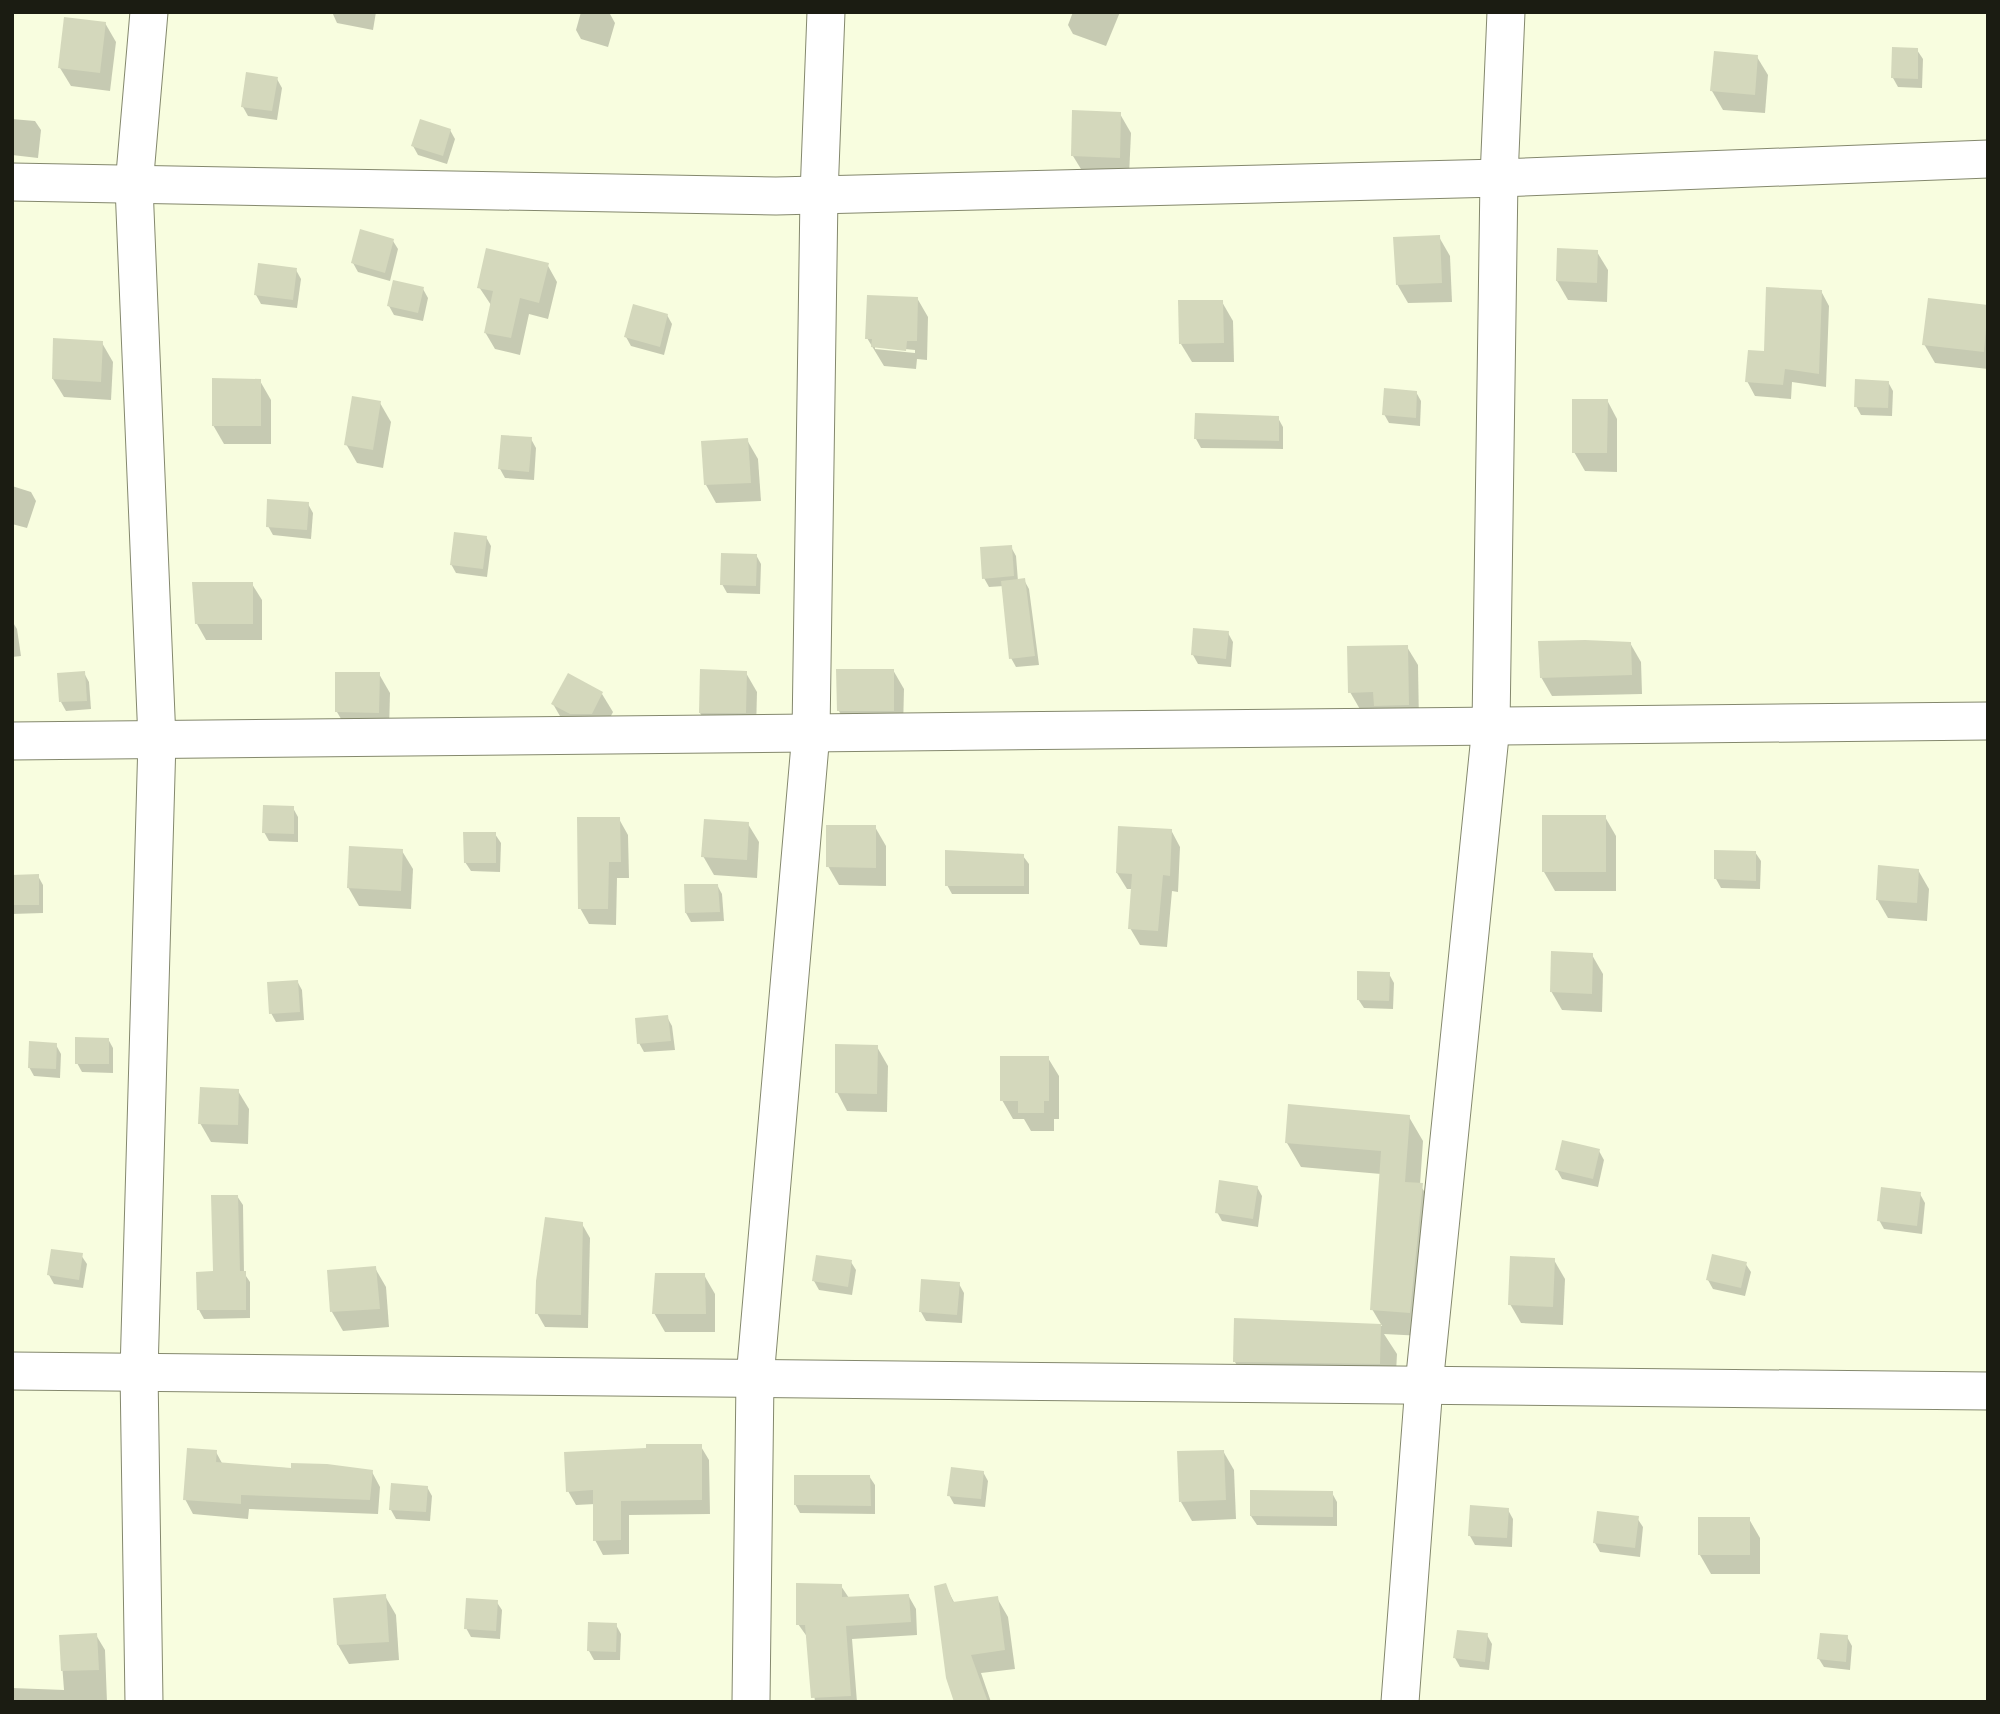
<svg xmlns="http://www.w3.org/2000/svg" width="2000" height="1714" viewBox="0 0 2000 1714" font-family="'Source Serif 4',serif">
<rect width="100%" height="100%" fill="#f8fddf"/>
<g fill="#0003" fill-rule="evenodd">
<path d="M332 12H376L373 30 337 23Z"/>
<path d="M581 12 610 14 615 23 608 47 581 39 576 30Z"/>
<path d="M1073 12H1120L1106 46 1073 34 1068 25Z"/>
<path d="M105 23 116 42 110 91 71 86 60 68Z"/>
<path d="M1917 50 1923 59 1922 88 1898 87 1893 78Z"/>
<path d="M1757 57 1768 75 1765 113 1723 110 1712 91Z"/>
<path d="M277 79 282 88 277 120 248 116 243 107Z"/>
<path d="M1120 114 1131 133 1129 176 1084 174 1073 156Z"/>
<path d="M12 119 35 121 41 130 38 158 12 155Z"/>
<path d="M450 130 455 139 447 164 418 155 413 146Z"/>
<path d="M1439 237 1450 256 1452 302 1408 303 1397 284Z"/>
<path d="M393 241 398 249 390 281 358 272 353 263Z"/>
<path d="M1597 252 1608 270 1607 302 1568 300 1557 281Z"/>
<path d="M547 264 557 282 548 319 529 314 520 355 495 349 485 332 491 305 479 287Z"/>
<path d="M296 270 301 279 297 308 261 304 256 295Z"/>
<path d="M423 289 428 298 423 321 394 315 389 306Z"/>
<path d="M1821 291 1829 306 1826 387 1792 382 1791 399 1755 396 1747 381 1766 353Z"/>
<path d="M917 298 928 317 927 360 917 359 916 369 884 366 867 338ZM875 346 915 350V353L875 349Z"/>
<path d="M1222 302 1233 321 1234 362H1192L1181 344Z"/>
<path d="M1988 306V369L1935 363 1924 344Z"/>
<path d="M667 315 672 324 664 355 631 346 626 337Z"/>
<path d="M102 343 113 362 111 400 64 397 53 379Z"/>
<path d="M260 381 271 400V444H224L213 425Z"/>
<path d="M1888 382 1893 391 1892 416 1861 415 1856 406Z"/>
<path d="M1416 392 1421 401 1420 426 1389 423 1384 414Z"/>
<path d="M1607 400 1617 419V472L1585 471 1574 452Z"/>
<path d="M380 403 391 422 383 468 357 463 346 444Z"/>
<path d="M1278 418 1283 427V449L1201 448 1196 439Z"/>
<path d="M531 439 536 448 534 480 505 478 500 469Z"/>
<path d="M747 440 758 459 761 501 716 503 706 485Z"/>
<path d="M12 486 31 492 36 501 27 528 12 524Z"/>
<path d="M308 504 313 513 311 539 273 535 268 526Z"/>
<path d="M486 537 491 546 487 577 456 573 451 564Z"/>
<path d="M1011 547 1016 556 1018 581 1024 580 1029 589 1039 665 1016 667 1011 658 1004 586 989 587 984 578Z"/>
<path d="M756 555 761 564 760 594 727 593 722 584Z"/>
<path d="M252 584 262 600V640H206L197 624Z"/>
<path d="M12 621 17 629 21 656 12 657Z"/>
<path d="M1228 633 1233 642 1231 667 1198 664 1193 655Z"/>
<path d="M1630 643 1641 662 1642 694 1552 696 1541 677Z"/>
<path d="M1407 647 1418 665 1419 723 1361 711 1350 692Z"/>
<path d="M893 670 904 689 903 729 849 730 839 711Z"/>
<path d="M84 673 89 682 91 709 66 711 61 702Z"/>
<path d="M746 673 757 692 756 731H711L700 713Z"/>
<path d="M379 674 390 693 389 731H348L337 712Z"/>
<path d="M602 694 613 712 602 733 564 723 553 704Z"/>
<path d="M293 808 298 817V842L269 841 264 832Z"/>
<path d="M1605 817 1616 836V891H1555L1544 872Z"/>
<path d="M619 819 628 835 629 878H617L616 925 589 924 580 908Z"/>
<path d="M748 824 759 842 757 878 714 875 703 856Z"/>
<path d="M875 827 886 846V886L839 885 828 866Z"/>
<path d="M1171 830 1180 847 1178 892 1172 891 1167 947 1140 945 1130 928 1133 889H1127L1117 873Z"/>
<path d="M495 834 501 843 500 872 471 871 465 862Z"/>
<path d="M402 851 413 869 411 909 359 906 348 887Z"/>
<path d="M1755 852 1761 861 1760 889 1721 888 1716 879Z"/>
<path d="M1023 856 1029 864V894H952L947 885Z"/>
<path d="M1918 870 1929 889 1927 921 1888 918 1877 899Z"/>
<path d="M38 876 43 885V913L12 914V877Z"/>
<path d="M717 885 722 894 724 921 691 922 686 913Z"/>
<path d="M1592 955 1603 974 1602 1012 1562 1010 1551 991Z"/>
<path d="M1389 974 1394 983 1393 1009 1364 1008 1358 999Z"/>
<path d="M297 981 302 990 304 1020 276 1022 271 1013Z"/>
<path d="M667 1017 672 1026 675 1050 644 1052 639 1043Z"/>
<path d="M108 1039 113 1048V1073L82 1072 77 1063Z"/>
<path d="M56 1045 61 1054 60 1078 34 1076 29 1067Z"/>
<path d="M877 1047 888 1066 887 1112 847 1111 837 1092Z"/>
<path d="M1048 1058 1059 1076V1119H1054V1131H1031L1024 1119H1013L1002 1100Z"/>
<path d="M238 1091 249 1109 248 1144 211 1142 200 1123Z"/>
<path d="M1409 1117 1423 1141 1420 1185 1436 1209 1423 1336 1384 1334 1397 1354 1395 1392 1251 1390 1235 1362 1236 1320 1382 1326 1372 1309 1381 1174 1301 1167 1287 1143Z"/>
<path d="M1599 1151 1604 1160 1598 1187 1562 1179 1557 1170Z"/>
<path d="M1257 1187 1262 1196 1258 1227 1222 1221 1217 1212Z"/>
<path d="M1920 1194 1925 1203 1922 1234 1884 1229 1879 1220Z"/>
<path d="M237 1196 243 1205 244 1273 250 1282V1318L204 1319 199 1310 215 1273Z"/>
<path d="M582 1224 590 1238 588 1328 545 1327 537 1313Z"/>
<path d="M81 1255 87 1264 83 1288 54 1284 49 1275Z"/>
<path d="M1554 1260 1565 1279 1563 1325 1521 1323 1510 1304Z"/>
<path d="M851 1262 856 1270 852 1295 819 1290 814 1281Z"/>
<path d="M1745 1263 1751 1272 1745 1296 1713 1289 1708 1280Z"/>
<path d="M375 1268 386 1287 389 1327 343 1331 332 1312 329 1272Z"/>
<path d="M704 1275 715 1294V1332H665L654 1313Z"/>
<path d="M959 1284 964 1293 962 1323 926 1321 921 1312Z"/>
<path d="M700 1445 709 1460 710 1514 629 1515V1554L603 1555 595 1540V1504L576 1505 568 1491Z"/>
<path d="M1223 1451 1234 1470 1236 1519 1192 1521 1181 1502Z"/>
<path d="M216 1452 223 1465 372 1472 380 1487 378 1514 249 1509 248 1519 193 1514 185 1499Z"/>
<path d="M983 1472 988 1481 985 1507 954 1504 949 1495Z"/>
<path d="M869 1476 875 1485V1514L800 1513 795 1504Z"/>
<path d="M427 1487 432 1496 430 1521 396 1519 391 1510Z"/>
<path d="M1332 1493 1337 1502V1526L1257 1525 1251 1516Z"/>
<path d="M1508 1510 1513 1519 1512 1547 1475 1545 1470 1536Z"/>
<path d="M1637 1518 1643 1527 1640 1557 1600 1552 1595 1543Z"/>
<path d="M1749 1519 1760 1538V1574H1711L1700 1555Z"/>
<path d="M945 1585 955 1604 997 1598 1008 1617 1015 1669 981 1673 991 1702H956Z"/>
<path d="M841 1586 849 1598 908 1595 916 1609 917 1635 852 1639 857 1702H815L808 1638 798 1624Z"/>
<path d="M385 1596 396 1615 399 1660 349 1664 338 1645Z"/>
<path d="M496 1601 502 1610 500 1639 471 1637 466 1628Z"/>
<path d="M616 1625 621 1634 620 1660H594L589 1651Z"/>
<path d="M96 1635 105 1650 107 1702H12V1688L64 1690 60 1637Z"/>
<path d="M1487 1635 1492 1644 1489 1670 1460 1667 1455 1658Z"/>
<path d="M1847 1637 1852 1646 1850 1670 1824 1667 1819 1659Z"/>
</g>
<g fill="#d4d8bc">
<path d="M64 17 106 22 100 73 58 68Z"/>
<path d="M1892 47 1918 48V79L1891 78Z"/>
<path d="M1714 51 1758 55 1755 95 1710 91Z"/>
<path d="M246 72 278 77 272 111 241 107Z"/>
<path d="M1072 110 1121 112 1120 158 1071 156Z"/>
<path d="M420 119 451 129 443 156 411 146Z"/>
<path d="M360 229 394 239 385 273 351 263Z"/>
<path d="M1440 235 1442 283 1396 285 1393 237Z"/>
<path d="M486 248 549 263 539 303 520 298 511 338 484 333 493 291 477 288Z"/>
<path d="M1557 248 1598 250 1597 283 1556 281Z"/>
<path d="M258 263 297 268 293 300 254 295Z"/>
<path d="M393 280 424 287 418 313 387 306Z"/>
<path d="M1766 287 1822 290 1819 374 1785 369 1783 385 1745 382 1748 350 1764 351Z"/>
<path d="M867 295 918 297 917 341H907L906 351 871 347 872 339H865Z"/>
<path d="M1928 298 1988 305 1984 352 1922 345Z"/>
<path d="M1178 300H1223L1224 343 1179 344Z"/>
<path d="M633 304 668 314 660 347 624 337Z"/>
<path d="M53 338 103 341 101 382 52 379Z"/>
<path d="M212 378 261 379V426H212Z"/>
<path d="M1855 379 1889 381 1888 408 1854 407Z"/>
<path d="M1384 388 1417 391 1416 418 1382 415Z"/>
<path d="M352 396 381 401 373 450 344 445Z"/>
<path d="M1572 399H1608L1607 453H1572Z"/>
<path d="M1195 413 1279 416V441L1194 439Z"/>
<path d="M501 435 532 437 529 472 498 469Z"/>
<path d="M748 438 751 483 704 485 701 441Z"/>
<path d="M267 499 309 502 307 530 266 527Z"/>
<path d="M454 532 487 536 483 569 450 565Z"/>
<path d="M1012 545 1014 576 982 579 980 547Z"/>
<path d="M721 553 757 554 756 586 720 585Z"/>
<path d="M1025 578 1035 656 1009 659 1001 581Z"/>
<path d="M192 582H253V624H195Z"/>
<path d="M1193 628 1229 631 1226 659 1191 655Z"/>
<path d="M1585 640 1631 642 1632 675 1540 678 1538 641Z"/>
<path d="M1408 645 1409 705 1374 706 1373 692 1348 693 1347 646Z"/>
<path d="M700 669 747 671 746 713H699Z"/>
<path d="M836 669H894V711H837Z"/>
<path d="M85 671 87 701 59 702 57 673Z"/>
<path d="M335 672H380L379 713 335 712Z"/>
<path d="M568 673 603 692 592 714H570L551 704Z"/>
<path d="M263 805 294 806V834L262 833Z"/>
<rect x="1542" y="815" width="64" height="57"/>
<path d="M577 817H620L621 862H609L608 909H578Z"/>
<path d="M704 819 749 822 747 860 701 857Z"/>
<path d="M826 825H876V868L826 867Z"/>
<path d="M1118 826 1172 829 1170 876 1163 875 1158 931 1128 929 1132 874 1116 873Z"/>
<path d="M463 832H496V863H464Z"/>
<path d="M349 846 403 849 401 891 347 888Z"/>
<path d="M945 850 1024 854V886H945Z"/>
<path d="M1714 850 1756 851V881L1714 879Z"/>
<path d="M1878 865 1919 869 1917 903 1876 900Z"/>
<path d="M39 874V905H12V875Z"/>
<path d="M684 884H718L720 912 685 913Z"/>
<path d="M1551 951 1593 953 1592 994 1550 992Z"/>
<path d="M1357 971 1390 972 1389 1001 1357 1000Z"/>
<path d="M298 980 300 1012 269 1014 267 982Z"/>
<path d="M668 1015 671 1041 637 1044 635 1018Z"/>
<path d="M75 1037 109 1038V1064H75Z"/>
<path d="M29 1041 57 1043 56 1069 28 1068Z"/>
<path d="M835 1044 878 1045 877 1094 835 1093Z"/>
<path d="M1000 1056H1049V1101H1044V1113H1018V1101H1000Z"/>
<path d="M200 1087 239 1089 238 1125 198 1124Z"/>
<path d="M1288 1104 1410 1115 1405 1182 1423 1183 1410 1313 1370 1310 1381 1151 1285 1143Z"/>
<path d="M1562 1140 1600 1149 1593 1179 1555 1170Z"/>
<path d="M1219 1180 1258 1186 1253 1219 1215 1213Z"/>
<path d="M1881 1187 1921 1192 1917 1226 1877 1221Z"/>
<path d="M211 1195H238L240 1271H246V1310H197L196 1272 213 1271Z"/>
<path d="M545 1217 583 1222 581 1315 535 1314 536 1281Z"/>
<path d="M51 1249 83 1253 79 1280 47 1275Z"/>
<path d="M1712 1254 1747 1262 1741 1288 1706 1280Z"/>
<path d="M816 1255 852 1260 848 1287 812 1281Z"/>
<path d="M1510 1256 1555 1258 1553 1307 1508 1305Z"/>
<path d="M376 1266 380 1309 330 1312 327 1270Z"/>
<path d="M655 1273H705L706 1314H652Z"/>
<path d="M921 1279 960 1282 957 1315 919 1312Z"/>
<path d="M1234 1318 1381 1324 1380 1364 1233 1362Z"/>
<path d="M646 1444H702V1500L621 1501V1540L593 1541V1490L566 1492 564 1452 646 1448Z"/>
<path d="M187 1448 217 1450 216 1462 291 1468V1463L327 1464 373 1470 370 1500 241 1495V1504L183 1500Z"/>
<path d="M1224 1450 1226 1500 1179 1502 1177 1451Z"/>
<path d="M951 1467 984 1471 981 1499 947 1496Z"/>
<path d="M794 1475H870L871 1506 794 1505Z"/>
<path d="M391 1483 428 1486 426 1512 389 1510Z"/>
<path d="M1250 1490 1333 1491V1517L1250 1516Z"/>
<path d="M1470 1505 1509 1508 1507 1538 1468 1536Z"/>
<path d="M1597 1511 1639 1516 1635 1548 1593 1543Z"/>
<rect x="1698" y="1517" width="52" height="38"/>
<path d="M796 1583 842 1584V1597L909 1594 911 1622 846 1626 851 1696 811 1698 805 1625H796Z"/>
<path d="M946 1583 953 1602 998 1596 1005 1650 971 1655 988 1702H954L946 1678 934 1586Z"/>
<path d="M386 1594 389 1642 337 1645 333 1598Z"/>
<path d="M466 1598 498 1600 496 1631 464 1629Z"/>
<path d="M588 1622 617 1623 616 1652 587 1651Z"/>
<path d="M1457 1630 1488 1633 1485 1662 1453 1658Z"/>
<path d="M97 1633 99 1670 61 1671 59 1635Z"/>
<path d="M1820 1633 1848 1635 1846 1662 1817 1659Z"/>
</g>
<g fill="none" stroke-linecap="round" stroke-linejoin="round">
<defs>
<g id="minor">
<path d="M12 182 776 196 1499 178 1988 159"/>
<path d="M12 741 1988 721"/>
<path d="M12 1371 1988 1391"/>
<path d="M144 1702 139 1372 157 740 134 186 149 12"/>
<path d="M751 1702 755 1378 811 733 819 195 826 12"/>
<path d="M1400 1702 1424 1385 1491 726 1499 178 1506 12"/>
</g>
</defs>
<use href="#minor" stroke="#84886d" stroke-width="39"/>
<use href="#minor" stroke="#fff" stroke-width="37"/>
</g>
<rect width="2000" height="1714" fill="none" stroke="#1b1c12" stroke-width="28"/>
</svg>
